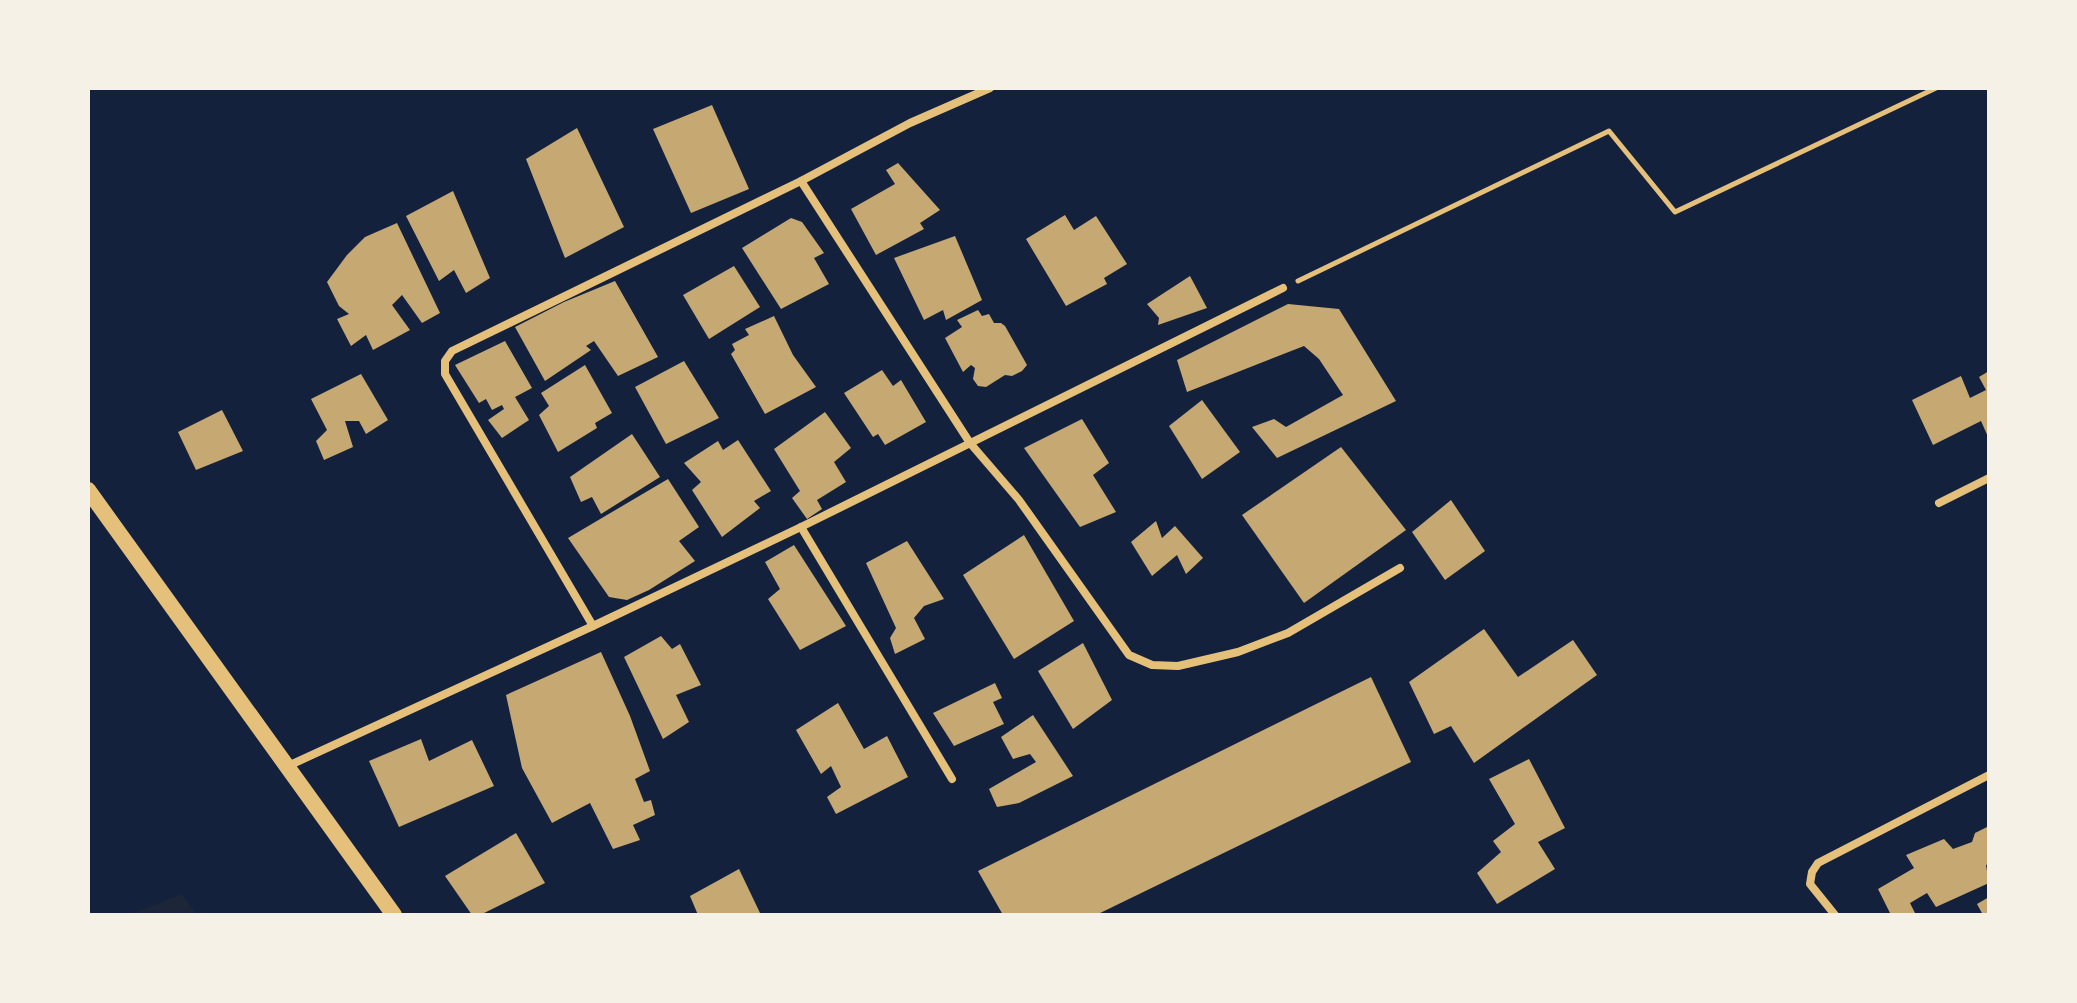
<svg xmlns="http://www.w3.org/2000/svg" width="2077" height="1003" viewBox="0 0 2077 1003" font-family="Literata,serif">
<rect width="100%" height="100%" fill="#14213d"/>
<path fill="#1d2539" d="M182 894 196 915H129Z"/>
<g fill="#c6a872">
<path d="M712 105 749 189 691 213 653 129Z"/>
<path d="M577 128 624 227 565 258 526 159Z"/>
<path d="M898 163 940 210 920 223 924 229 876 255 851 209 895 184 886 170Z"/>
<path d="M453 191 490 278 466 293 454 270 439 281 406 216Z"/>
<path d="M1065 215 1074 230 1096 216 1127 264 1104 278 1107 284 1066 306 1026 239Z"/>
<path d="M791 218 802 222 824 253 814 258 829 284 781 309 742 248Z"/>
<path d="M397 223 440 313 422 323 402 295 392 305 410 330 373 350 366 335 351 346 337 319 349 314 339 306 327 282 347 255 365 237Z"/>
<path d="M955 236 982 300 946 320 943 310 924 320 894 258Z"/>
<path d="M734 266 760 307 709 339 683 295Z"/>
<path d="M1190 276 1207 308 1158 325 1159 318 1147 304Z"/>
<path d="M615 281 658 357 618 376 594 341 586 346 591 350 545 381 515 327 564 302Z"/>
<path d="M1288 304 1339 309 1396 401 1277 458 1252 427 1274 419 1286 427 1343 395 1319 359 1304 346 1187 392 1177 360Z"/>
<path d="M978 310 982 316 989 314 994 323H1001L1005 326 1027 365 1022 371 1012 376 1005 375 986 387 978 386 973 379 975 368 971 365 963 372 945 338 962 327 957 320Z"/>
<path d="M774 316 793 355 816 387 765 414 731 354 735 350 732 344 749 335 745 329Z"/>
<path d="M505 341 532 388 515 397 529 420 502 438 488 420 504 409 502 405 492 410 486 399 479 403 455 365Z"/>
<path d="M684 361 719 418 666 444 635 387Z"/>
<path d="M585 365 612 413 595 423 597 428 558 452 539 415 549 406 541 393Z"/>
<path d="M882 370 893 386 901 380 926 422 885 445 878 434 873 437 844 393Z"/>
<path d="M1989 371V439L1981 421 1933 445 1912 400 1961 376 1970 398 1986 390 1979 377Z"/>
<path d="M361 374 388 420 366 434 359 421H345L353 447 324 460 316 441 327 430 311 399Z"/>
<path d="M1202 400 1240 452 1202 479 1169 426Z"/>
<path d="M222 410 243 451 196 470 178 432Z"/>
<path d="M825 412 851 448 834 462 846 482 817 500 822 509 807 519 792 498 800 491 774 449Z"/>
<path d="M1082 419 1109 463 1093 475 1116 512 1080 527 1024 448Z"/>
<path d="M632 434 660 477 601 514 592 497 581 502 570 477Z"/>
<path d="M738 440 771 491 754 501 760 508 722 537 692 490 701 482 684 463 718 441 723 450Z"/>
<path d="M1341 447 1406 530 1304 603 1242 515Z"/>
<path d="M668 479 699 527 679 541 695 561 649 590 627 600 609 597 568 538Z"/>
<path d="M1451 500 1485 551 1445 580 1412 532Z"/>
<path d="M1156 521 1162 538 1175 526 1203 558 1186 574 1177 555 1152 576 1131 542Z"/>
<path d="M1024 535 1074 621 1014 659 963 575Z"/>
<path d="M907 541 944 599 924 606 914 618 925 639 895 654 890 638 896 628 866 563Z"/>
<path d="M794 545 846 626 800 650 768 599 780 589 765 562Z"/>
<path d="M1484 629 1518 677 1573 640 1597 675 1474 763 1451 726 1434 734 1409 682Z"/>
<path d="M661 636 672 649 680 644 701 685 676 695 689 722 663 739 624 657Z"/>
<path d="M1083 643 1112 700 1073 729 1038 671Z"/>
<path d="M601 652 630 716 650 771 635 779 644 802 651 800 655 815 633 825 640 840 613 849 590 803 552 823 522 768 506 695Z"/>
<path d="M1371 677 1411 762 1096 915H1003L978 871Z"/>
<path d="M995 683 1002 698 993 702 1004 724 954 746 933 713Z"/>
<path d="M838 703 864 749 887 736 908 777 836 814 827 797 841 787 831 766 821 774 796 730Z"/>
<path d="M1033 715 1073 776 1019 803 997 807 989 789 1036 762 1030 754 1013 759 1001 737Z"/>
<path d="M421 739 429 761 472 740 494 786 399 827 369 761Z"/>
<path d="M1529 759 1565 828 1538 842 1555 869 1497 904 1477 873 1501 852 1493 841 1515 824 1489 779Z"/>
<path d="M1989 826V864L1986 865 1989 883 1936 907 1927 893 1910 903 1916 915H1891L1878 889 1914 868 1906 855 1944 839 1953 849 1972 842 1975 833Z"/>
<path d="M516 833 545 883 480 915H472L445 876Z"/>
<path d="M739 869 761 915H698L690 896Z"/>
<path d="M1989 897V915H1983L1977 904Z"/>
</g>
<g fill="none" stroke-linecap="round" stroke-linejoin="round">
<path stroke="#e5c07b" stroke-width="5" d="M1298 281 1609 131 1675 212 1936 88"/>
<g stroke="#e5c07b" stroke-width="8">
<path d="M801 181 970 443 1019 500 1129 655 1152 665 1178 666 1238 652 1288 633 1400 568"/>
<path d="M1939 503 1989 478"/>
<path d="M801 527 952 779"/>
<path d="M593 626 445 374V361L452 351 801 181 910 123 990 88"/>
<path d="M288 766 593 626 801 527 1283 288"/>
<path d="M1835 915 1810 884 1812 872 1818 863 1989 775"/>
</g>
<path stroke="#e5c07b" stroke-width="16" d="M88 490 394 915"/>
</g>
<rect width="2077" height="1003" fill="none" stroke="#f6f1e7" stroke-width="180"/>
</svg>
